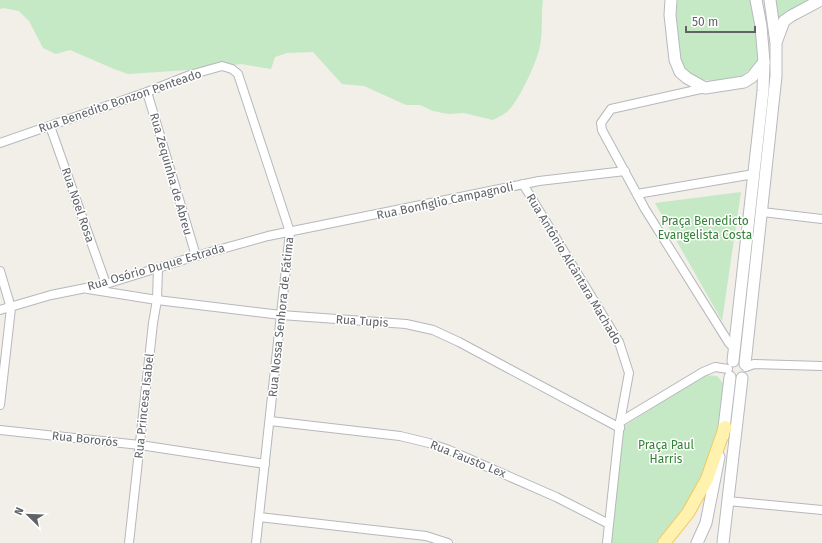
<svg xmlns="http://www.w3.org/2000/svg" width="822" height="543" viewBox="0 0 822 543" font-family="'Fira Sans',sans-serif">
<rect width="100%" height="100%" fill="#f1efe8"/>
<g fill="#c5e8c5">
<path d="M0 0H543C541 15 543 31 540 46 537 62 519 101 507 112 503 115 498 117 493 120L464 113 448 114 433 111 420 105H406L364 86 342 84 313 52 287 53 275 57 271 69 241 64 204 69 128 74 114 69 70 50 56 54 43 48 29 21 19 11 3 8 0 9Z"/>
<path d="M678 0H751L760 61 742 76 713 81 697 79 686 71 681 64 674 9Z"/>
<path d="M774 0H812L778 25Z"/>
<path d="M741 192 722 321 655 203Z"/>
<path d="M705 375 717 376 726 387 721 430 703 476 676 523 656 543H611L624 426Z"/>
</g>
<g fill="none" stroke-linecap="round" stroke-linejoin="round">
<defs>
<g id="street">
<path d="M705 88 611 109 601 123 602 130 645 209 729 343 734 348"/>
<path d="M147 92 196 256"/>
<path d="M50 126 106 284"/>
<path d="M0 143 147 92 190 75 222 66 232 69 238 74 290 232 256 543"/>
<path d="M523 184 619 342 629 373 620 422 607 543"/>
<path d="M637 194 754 174"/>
<path d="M762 212 822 219"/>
<path d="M0 271 11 308 0 405"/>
<path d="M88 289 157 300 281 315 406 324 433 330 459 342 620 428"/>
<path d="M0 310 51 295 106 284 196 256 268 236 539 181 625 171"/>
<path d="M746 367 754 364 822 366"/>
<path d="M270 421 400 436 429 443 449 450 556 497 609 524"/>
<path d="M620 422 703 372 715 367 728 369"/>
<path d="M0 430 140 445 265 464"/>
<path d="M728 501 822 510"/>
<path d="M259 517 426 536 448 543"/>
<path d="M129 543 153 323 157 300 158 268"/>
</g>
<g id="secondary">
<path d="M671 0 670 15 675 60 680 72 687 78 705 88 744 82 752 77 764 62"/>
<path d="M777 40 784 21 791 16 821 0"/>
<path d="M733 361 763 91 764 62 761 26 756 0"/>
<path d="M745 364 776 76V43L770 0"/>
<path d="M723 436 730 377"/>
<path d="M697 543 706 523 719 457"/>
<path d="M723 543 742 378"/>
</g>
<path id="primary" d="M664 543 688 513 707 479 725 427"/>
</defs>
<use href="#street" stroke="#b5b8bc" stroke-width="10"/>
<use href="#secondary" stroke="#b6babf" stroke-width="13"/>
<use href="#primary" stroke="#f2c960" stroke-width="14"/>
<use href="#street" stroke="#fff" stroke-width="8"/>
<use href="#secondary" stroke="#fff" stroke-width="11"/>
<use href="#primary" stroke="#fff2af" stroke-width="12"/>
</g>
<g text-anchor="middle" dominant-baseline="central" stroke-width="3" stroke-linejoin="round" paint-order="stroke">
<g font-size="12" fill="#5f6368" stroke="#fff">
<text transform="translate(120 101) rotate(-19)">Rua Benedito Bonzon Penteado</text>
<text transform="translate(171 174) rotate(74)">Rua Zequinha de Abreu</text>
<text transform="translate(445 201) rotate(-12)">Rua Bonfiglio Campagnoli</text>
<text transform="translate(78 205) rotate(71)">Rua Noel Rosa</text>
<text transform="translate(156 267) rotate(-16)">Rua Osório Duque Estrada</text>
<text transform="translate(574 269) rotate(59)">Rua Antônio Alcântara Machado</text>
<text transform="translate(281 317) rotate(-84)">Rua Nossa Senhora de Fátima</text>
<text transform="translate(362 321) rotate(4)">Rua Tupis</text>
<text transform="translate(144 406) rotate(-84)">Rua Princesa Isabel</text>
<text transform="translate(85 439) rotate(6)">Rua Bororós</text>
<text transform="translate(468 459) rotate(22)">Rua Fausto Lex</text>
</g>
<g font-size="12" fill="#348238" stroke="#fff">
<text x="705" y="221">Praça Benedicto<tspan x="705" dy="14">Evangelista Costa</tspan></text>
<text x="666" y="445">Praça Paul<tspan x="666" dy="14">Harris</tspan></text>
</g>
</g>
<g transform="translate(28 515) rotate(293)" stroke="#ffffff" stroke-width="3" paint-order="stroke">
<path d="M0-3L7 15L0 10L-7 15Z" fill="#5f6368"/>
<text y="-6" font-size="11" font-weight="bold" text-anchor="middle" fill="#5f6368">N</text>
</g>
<path d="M686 26v6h69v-6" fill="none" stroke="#5f6368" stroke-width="2"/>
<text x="692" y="26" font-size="12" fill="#5f6368" stroke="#ffffff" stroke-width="3" paint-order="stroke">50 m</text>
</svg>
